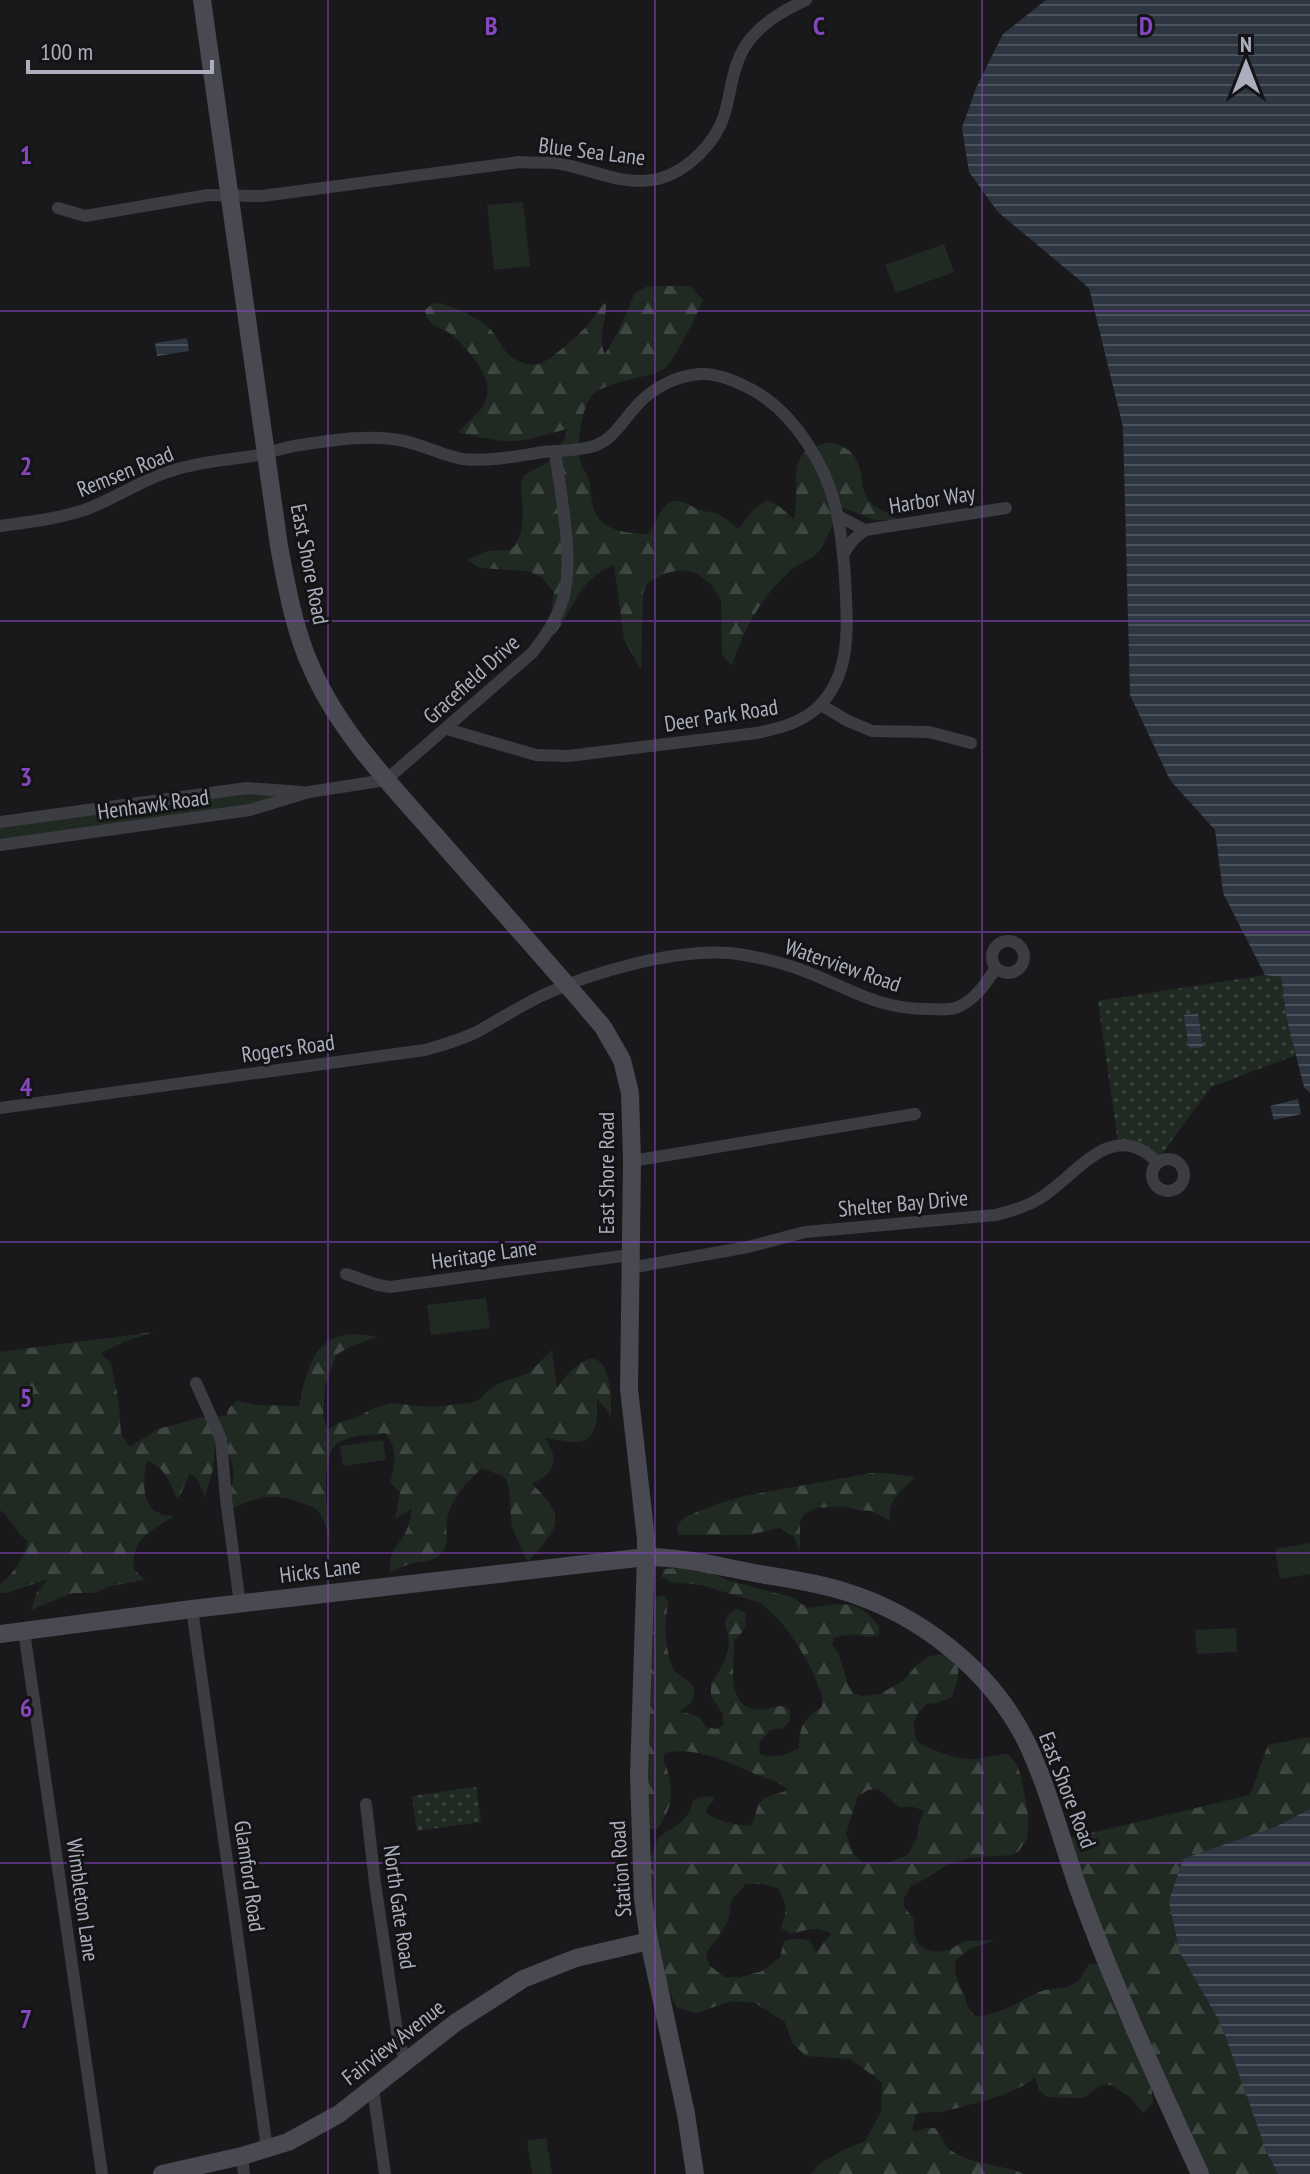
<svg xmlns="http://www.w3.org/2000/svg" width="1310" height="2174" viewBox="0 0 1310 2174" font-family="'PT Sans Narrow',sans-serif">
<defs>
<pattern id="forest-firs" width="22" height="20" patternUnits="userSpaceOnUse" patternTransform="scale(2)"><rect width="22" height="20" fill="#202a23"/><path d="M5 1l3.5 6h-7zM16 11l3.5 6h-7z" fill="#3e4641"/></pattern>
<pattern id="park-dots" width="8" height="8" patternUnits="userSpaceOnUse" patternTransform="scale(2)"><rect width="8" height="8" fill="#202a23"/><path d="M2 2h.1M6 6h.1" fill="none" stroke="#3e4641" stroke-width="1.8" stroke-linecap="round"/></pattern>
<pattern id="water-rules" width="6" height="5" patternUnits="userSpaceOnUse" patternTransform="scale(2)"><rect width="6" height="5" fill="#2e3741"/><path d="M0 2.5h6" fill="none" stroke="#4a515a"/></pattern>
</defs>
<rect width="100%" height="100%" fill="#19191c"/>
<g fill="#202a23">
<path d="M523 202 530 266 494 270 487 205Z"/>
<path d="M944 244 954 272 896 293 885 265Z"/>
<path d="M247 788 309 792 250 810 0 845V822Z"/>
<path d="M486 1298 490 1328 431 1335 427 1305Z"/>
<path d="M383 1440 386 1460 343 1466 340 1446Z"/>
<path d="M1310 1543V1574L1280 1579 1275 1549Z"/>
<path d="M1236 1628 1237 1652 1197 1654 1195 1630Z"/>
<path d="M546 2138 552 2174H532L527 2141Z"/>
</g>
<g fill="url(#forest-firs)" fill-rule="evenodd">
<path d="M648 286H690L703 300C699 311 672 365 664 369 644 380 603 380 590 398 581 411 576 449 581 464 583 470 588 474 589 481 592 496 590 515 606 525 617 532 634 534 647 534 657 525 657 511 669 503 680 497 689 506 699 510 707 512 716 512 723 517 729 520 733 525 738 529L755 508 767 500 780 507 794 519C795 511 796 503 796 495 796 476 793 455 814 447 820 445 825 442 831 443 842 445 851 450 856 459 864 472 859 487 868 500 876 510 889 512 898 520H875L841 507C832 521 829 539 818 552 811 560 799 563 791 570 762 596 743 629 732 666L722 654 721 600 710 583 696 573 681 570 666 573 647 583 643 593 641 670 624 639 614 565C585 578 581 590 566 617 561 626 554 635 547 644L554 592 541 577 528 571 480 568 467 560 487 551 509 550 515 546 521 533 523 515 521 484 524 475 547 463 564 440 567 429C545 434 520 445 496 440 483 438 471 435 458 432 482 408 500 397 477 363 470 353 461 342 451 334 440 326 427 327 425 310L433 303C452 304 472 315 488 327 496 334 500 344 506 352 512 360 529 367 539 364 550 361 578 335 587 326 594 318 597 310 606 302 607 319 597 339 605 354L617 334 635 293Z"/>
<path d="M154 1332 123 1342 101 1353 111 1363 119 1404 121 1434 130 1447 158 1429 202 1417 226 1416 229 1408 237 1401 258 1405 299 1406C309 1358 319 1324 377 1337L351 1346 336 1355 325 1386 323 1417 328 1430 340 1422 356 1418 372 1409 391 1403 432 1407 470 1403 480 1399 488 1390 500 1383 529 1373 552 1350 557 1388C563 1380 569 1371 578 1365 611 1340 612 1399 611 1418L606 1409 597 1399C597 1414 599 1440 578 1442 568 1443 556 1439 545 1438 560 1461 555 1472 532 1484 570 1520 557 1527 528 1562L512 1528 509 1490 506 1479 500 1475 482 1468C466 1483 452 1497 447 1519 444 1531 451 1544 441 1554 434 1561 428 1561 419 1562 410 1563 398 1568 390 1573 389 1550 394 1552 404 1535 409 1527 411 1517 412 1508L395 1519 400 1492 390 1483C395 1466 399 1448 385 1433 372 1435 353 1435 341 1441 316 1452 329 1522 331 1544 328 1533 325 1518 316 1509 312 1506 304 1504 299 1502 267 1490 250 1501 221 1513 236 1479 241 1467 216 1437L213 1469 205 1497 198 1480 190 1473 178 1500C170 1484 165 1466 147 1461 141 1485 142 1518 174 1516 149 1533 131 1537 134 1570L145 1580 111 1586 95 1593H72L31 1610 36 1594 48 1579 7 1593H0V1584C15 1573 23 1558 28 1541 14 1531 12 1519 0 1510V1352Z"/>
<path d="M872 1473H886L915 1477C901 1491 887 1500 890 1521L872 1511 857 1510 843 1506 816 1508 804 1514 800 1522V1551L794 1537 780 1528 747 1535H680L677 1531 678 1524 685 1517 714 1505 744 1496Z"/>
<path d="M682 1568 705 1571 730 1581 791 1597 808 1608C842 1604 855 1597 879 1626V1635C863 1641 856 1629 834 1638L832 1644 839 1655 848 1685 854 1694 862 1696 880 1694 903 1681 916 1666 930 1656 944 1654 958 1667V1678L952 1697 937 1703 927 1704C912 1717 911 1726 918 1743 935 1750 956 1761 975 1759 986 1758 996 1754 1008 1754L1016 1763 1021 1776 1028 1814V1837L1019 1851 1012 1855 969 1858 948 1864 927 1878 911 1886 904 1898V1906L914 1920V1933L918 1944 927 1950 938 1952 949 1950 965 1941 995 1940 970 1949 956 1960C953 1977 958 1979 963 1992 969 2006 964 2003 975 2016 1000 2017 1020 1999 1042 1991 1055 1987 1068 1991 1079 1980 1083 1975 1085 1969 1090 1964H1099L1105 1969 1107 1989 1125 2030 1136 2047 1151 2084 1153 2103 1143 2113 1131 2098 1111 2085H1101L1083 2098 1047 2097 1039 2090 1035 2077C1019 2094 965 2106 941 2112 932 2113 925 2111 916 2114L912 2130 916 2132 926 2128H935C940 2134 943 2144 949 2149 972 2166 1000 2163 1023 2174H811L818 2165 843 2150 865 2141 881 2112 882 2082 850 2059 806 2056 792 2043 785 2022 755 2003 731 2001 697 2013 677 2008 666 1983 653 1916 648 1862 659 1837 680 1823 690 1812 693 1801 698 1798 712 1796 714 1800 708 1806 706 1813C717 1821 737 1826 750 1826 757 1818 754 1815 758 1806 763 1794 778 1795 788 1790 777 1780 766 1779 753 1773 725 1761 696 1746 665 1753L663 1759C674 1784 675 1807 657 1829H652L646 1822 652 1604 658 1596H664L668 1601C668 1608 666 1613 666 1620 664 1632 668 1661 674 1670 679 1677 690 1679 693 1687 698 1701 687 1706 679 1712 690 1713 701 1715 706 1727L716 1729 723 1725V1714L711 1696V1683C719 1675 729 1653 729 1642 728 1627 718 1618 737 1609L745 1612C747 1625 745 1632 734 1640 735 1661 725 1703 753 1709 763 1712 774 1705 785 1706L790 1711V1720L783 1728 770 1730 759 1742 760 1754C774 1759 787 1755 799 1748 799 1727 804 1718 822 1707V1696L814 1674 799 1647 782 1623 761 1603 701 1585 670 1582 661 1576 664 1569ZM878 1789 899 1807H914L924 1811 918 1826V1836L908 1855 890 1862 863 1863 854 1855 846 1834 858 1796 868 1790ZM746 1884H763L778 1888C788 1906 787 1909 781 1928L791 1934C805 1930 818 1925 831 1934L816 1952 810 1941C801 1938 793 1938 784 1941L780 1957 762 1971 741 1977H724L710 1966 706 1956 707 1951 717 1939 728 1921 732 1899Z"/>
<path d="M1310 1737V1809L1277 1826 1180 1953 1221 2024 1267 2153 1278 2174H1200L1062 1840 1250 1795 1268 1745Z"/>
</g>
<g fill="url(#park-dots)">
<path d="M1265 975 1281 977 1287 1020 1296 1055 1211 1087 1158 1159 1118 1142 1098 1001Z"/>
<path d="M476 1787 481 1822 417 1831 412 1796Z"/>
</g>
<g fill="url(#water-rules)">
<path d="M1046 0H1310V1093L1304 1087 1287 1020 1281 977 1265 975 1223 893 1215 830 1170 780 1130 695 1123 427 1089 288 998 212 969 172 962 128 976 88 1003 34Z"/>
<path d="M187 338 189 351 157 356 155 343Z"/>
<path d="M1198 1014 1203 1047 1189 1049 1184 1015Z"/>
<path d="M1298 1099 1301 1114 1274 1120 1270 1106Z"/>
<path d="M1310 1809V2174H1278L1267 2153 1221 2024 1180 1953 1169 1901 1183 1859 1277 1826Z"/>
</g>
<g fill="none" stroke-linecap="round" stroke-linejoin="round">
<g stroke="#3c3c43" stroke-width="12">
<path d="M58 208 85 216 208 195 262 196 519 162C531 163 544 162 556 163 590 168 622 187 658 179 688 171 716 143 725 113 731 91 732 69 744 48 758 25 782 11 806 0"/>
<path d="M838 516 865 530"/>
<path d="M0 526C28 522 57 519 84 510 115 499 142 479 174 470 199 462 227 460 253 456 269 453 284 447 300 445 334 440 370 434 404 441 424 445 443 456 463 459 489 462 517 456 543 452 557 451 572 451 586 448 609 444 618 428 632 411 649 390 673 376 700 374 716 373 733 380 747 387 794 410 829 468 838 519 843 545 845 572 846 598 848 635 848 674 822 703 805 722 781 728 757 733L568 756 536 755 447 729"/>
<path d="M843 554 853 540 865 530 1006 508"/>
<path d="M821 705 848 721 872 731 929 732 971 743"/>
<path d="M0 822 247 788 302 792"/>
<path d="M0 845 250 810 309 792 386 780 532 653C545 637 557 619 563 599 575 559 560 493 555 451"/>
<circle cx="1008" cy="957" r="16"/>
<path d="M0 1108 425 1050C443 1045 460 1040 477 1032 498 1020 519 1007 541 996 592 972 673 949 730 953 750 955 771 960 790 966 841 982 870 1009 928 1009 938 1009 949 1011 958 1007 975 1000 987 982 996 968"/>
<circle cx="1168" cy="1175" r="16"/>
<path d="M632 1161 915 1114"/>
<path d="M630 1268 748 1247 805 1232 996 1215C1010 1211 1024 1208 1037 1200 1075 1179 1111 1114 1158 1163"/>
<path d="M346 1274 378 1285 390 1287 630 1255"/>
<path d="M196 1383 221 1439 226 1499 240 1604"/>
<path d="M192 1609 267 2149"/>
<path d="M24 1631 102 2174"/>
<path d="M366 1804 375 1883 398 2038 406 2063"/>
<path d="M373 2089 385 2174"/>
<path d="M242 2156 244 2174"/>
</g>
<g stroke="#484951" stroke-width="18">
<path d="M202 0 279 546C287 588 294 630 312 669 339 731 391 785 435 835 491 899 548 962 603 1027L622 1060 630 1093 632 1161 629 1389 646 1539V1557L639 1775 643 1898 649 1941 686 2114 695 2174"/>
<path d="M0 1634 192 1609 646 1557C682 1557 718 1566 754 1573 783 1578 814 1582 843 1591 919 1614 990 1669 1026 1741 1051 1793 1064 1852 1085 1907 1119 1998 1160 2086 1200 2174"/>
<path d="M162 2174 242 2156 288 2142 339 2114 455 2023 523 1979 576 1958 649 1941"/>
</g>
</g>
<path fill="none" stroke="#8546be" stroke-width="2" stroke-opacity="0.55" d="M328 0V2174M655 0V2174M982 0V2174M0 311H1310M0 621H1310M0 932H1310M0 1242H1310M0 1553H1310M0 1863H1310"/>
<g text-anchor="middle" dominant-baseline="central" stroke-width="6" stroke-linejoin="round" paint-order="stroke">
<g font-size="22" fill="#abaebc" stroke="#141417">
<text transform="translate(592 151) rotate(7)">Blue Sea Lane</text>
<text transform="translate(125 471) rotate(-22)">Remsen Road</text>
<text transform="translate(932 499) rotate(-9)">Harbor Way</text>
<text transform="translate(310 564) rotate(79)">East Shore Road</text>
<text transform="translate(471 679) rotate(-42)">Gracefield Drive</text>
<text transform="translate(721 715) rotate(-9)">Deer Park Road</text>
<text transform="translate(153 804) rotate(-8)">Henhawk Road</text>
<text transform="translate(843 965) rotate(19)">Waterview Road</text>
<text transform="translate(288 1048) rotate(-8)">Rogers Road</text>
<text transform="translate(606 1173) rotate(-90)">East Shore Road</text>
<text transform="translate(903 1203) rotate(-5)">Shelter Bay Drive</text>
<text transform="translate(484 1254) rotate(-8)">Heritage Lane</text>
<text transform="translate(320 1570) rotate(-7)">Hicks Lane</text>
<text transform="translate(1068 1790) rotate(69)">East Shore Road</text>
<text transform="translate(620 1869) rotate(-94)">Station Road</text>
<text transform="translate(250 1876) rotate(82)">Glamford Road</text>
<text transform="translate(83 1900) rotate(82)">Wimbleton Lane</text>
<text transform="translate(400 1907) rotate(82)">North Gate Road</text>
<text transform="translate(393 2042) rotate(-38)">Fairview Avenue</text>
</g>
</g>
<g font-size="26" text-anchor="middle" font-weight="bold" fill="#8546be" stroke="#141417" stroke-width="6" stroke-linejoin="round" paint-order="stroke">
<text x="491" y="35">B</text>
<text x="819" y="35">C</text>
<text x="1146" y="35">D</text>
<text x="26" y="164">1</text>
<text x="26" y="475">2</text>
<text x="26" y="786">3</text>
<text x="26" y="1096">4</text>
<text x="26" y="1407">5</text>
<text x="26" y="1717">6</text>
<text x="26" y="2028">7</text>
</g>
<g transform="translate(1246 64)" stroke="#141417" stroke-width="6" paint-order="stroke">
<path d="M0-6L14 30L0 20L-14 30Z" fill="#abaebc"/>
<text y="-12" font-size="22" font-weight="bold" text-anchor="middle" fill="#abaebc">N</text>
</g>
<path d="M28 60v12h184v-12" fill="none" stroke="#abaebc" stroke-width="4"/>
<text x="40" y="60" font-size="24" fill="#abaebc" stroke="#141417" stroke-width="6" paint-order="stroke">100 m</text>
</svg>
